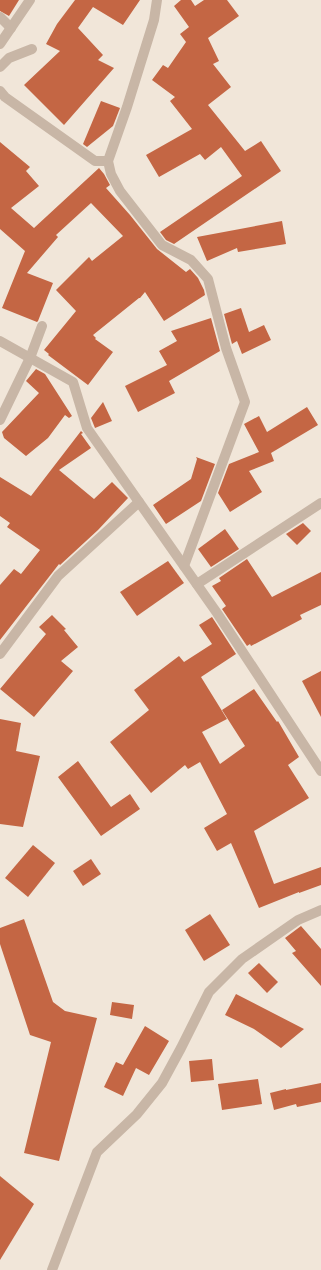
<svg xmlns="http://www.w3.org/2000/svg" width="321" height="1270" viewBox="0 0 321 1270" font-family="'Sofia Sans Condensed',sans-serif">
<rect width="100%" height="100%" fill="#f1e6d9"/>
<g fill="#c46644">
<path d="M0 0H19L9 16 0 11Z"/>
<path d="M75 0H140L123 25 93 7 78 28 103 55 98 60 114 68 64 125 24 85 60 51 46 44 57 24Z"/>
<path d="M181 0H191L195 6 204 0H227L239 16 208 38 219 61 213 64 231 87 208 105 245 151 261 141 281 171 174 244 166 240 160 232 242 176 221 147 205 160 200 154 159 177 146 155 192 129 170 101 175 97 152 80 163 65 168 68 186 42 180 34 189 27 174 6Z"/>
<path d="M101 101 120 108 113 126 87 147 83 144Z"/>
<path d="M0 142 30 167 26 171 39 186 11 208 34 228 99 168 104 174 110 185 106 188 130 215 157 249 186 272 190 269 198 278 204 290 205 295 164 321 145 292 140 298H139L93 335 96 338 95 339 113 352 88 385 48 355 49 354 44 350 76 311 56 290 89 257 92 261 123 236 91 203 56 235 58 237 27 273 53 283 38 321 37 322 2 308 25 251 0 229Z"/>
<path d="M282 221 286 244 238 252 237 248 207 261 197 237Z"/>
<path d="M241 308 249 332 264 325 271 340 242 354 237 341 232 344 224 314Z"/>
<path d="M211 318 220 351 169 381 175 393 138 412 125 386 167 365 159 351 177 341 171 331Z"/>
<path d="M36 369 45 374 72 416 69 418 65 415 48 438 26 456 4 438 2 432 39 393 26 381Z"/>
<path d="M103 402 112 421 95 428 91 418Z"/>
<path d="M307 407 318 425 271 453 274 461 249 471 262 492 230 512 218 493 229 464 259 452 244 424 259 416 267 432Z"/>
<path d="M81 431 83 433 81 434 91 448 59 470 94 499 112 482 128 498 98 530 60 565 59 564 0 640V585L14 569 21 574 40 550 7 527 10 523 0 516V477L31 496Z"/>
<path d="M196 457 215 464 201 501 166 524 153 505 191 479 197 459Z"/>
<path d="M303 523 311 531 297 545 286 534Z"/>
<path d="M225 529 239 549 211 567 198 549Z"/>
<path d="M247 559 272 597 321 572V605L300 615 302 619 251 646 250 644 247 646 222 609 226 606 212 586 221 581 219 578Z"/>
<path d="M168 561 184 583 137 616 120 592Z"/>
<path d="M52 615 66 629 64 630 78 647 61 661 73 671 34 717 0 689 46 634 39 627Z"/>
<path d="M212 617 236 654 201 677 227 719 202 732 220 764 245 746 222 710 254 689 277 722 278 721 299 757 288 765 309 798 254 831 274 884 321 867V885L299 893V892L259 908 231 843 217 851 204 828 227 814 200 762 188 769 185 765 151 793 110 742 149 710 134 690 179 656 184 662 212 644 199 625Z"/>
<path d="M321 671V717L302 681Z"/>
<path d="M0 719 21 723 16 751 40 756 23 827 0 824Z"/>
<path d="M78 761 111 807 130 794 140 809 101 836 58 777Z"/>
<path d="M33 845 55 863 28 897 5 878Z"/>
<path d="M91 859 101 874 83 886 73 871Z"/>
<path d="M210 914 230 945 204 961 185 930Z"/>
<path d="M24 919 53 1002 65 1011 97 1018 59 1161 24 1153 51 1042 30 1035 0 944V928Z"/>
<path d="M301 926 321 949V986L292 953 296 951 285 938Z"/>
<path d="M259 963 278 982 267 993 248 973Z"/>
<path d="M236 994 304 1029 281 1048 254 1029 225 1015Z"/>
<path d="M112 1002 134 1005 132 1019 110 1015Z"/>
<path d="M145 1026 169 1041 149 1075 136 1068 123 1096 104 1087 116 1062 123 1065Z"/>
<path d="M212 1059 214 1080 191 1082 189 1061Z"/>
<path d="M258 1079 262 1104 222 1110 218 1084Z"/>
<path d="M321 1083V1102L297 1107 296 1104 274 1110 270 1093 286 1089V1090Z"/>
<path d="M0 1176 34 1204 0 1260Z"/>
</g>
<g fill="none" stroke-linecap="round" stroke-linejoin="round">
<g stroke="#c8b6a6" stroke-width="10">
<path d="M157 0 154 20 127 107 108 161 111 174 120 191 162 245 191 260 208 279 226 348 245 402 184 566"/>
<path d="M0 17 11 28"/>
<path d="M0 44 30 0"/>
<path d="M0 67 9 58 32 49"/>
<path d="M0 91 5 97 95 161H108"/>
<path d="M0 341 73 382 87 428 217 613 321 771"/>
<path d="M0 420 30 358 42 326"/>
<path d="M197 584 321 503"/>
<path d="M0 654 58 576 139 502"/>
<path d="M52 1270 97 1152 137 1114 162 1083 181 1048 209 992 242 959 298 920 321 910"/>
</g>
</g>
</svg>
